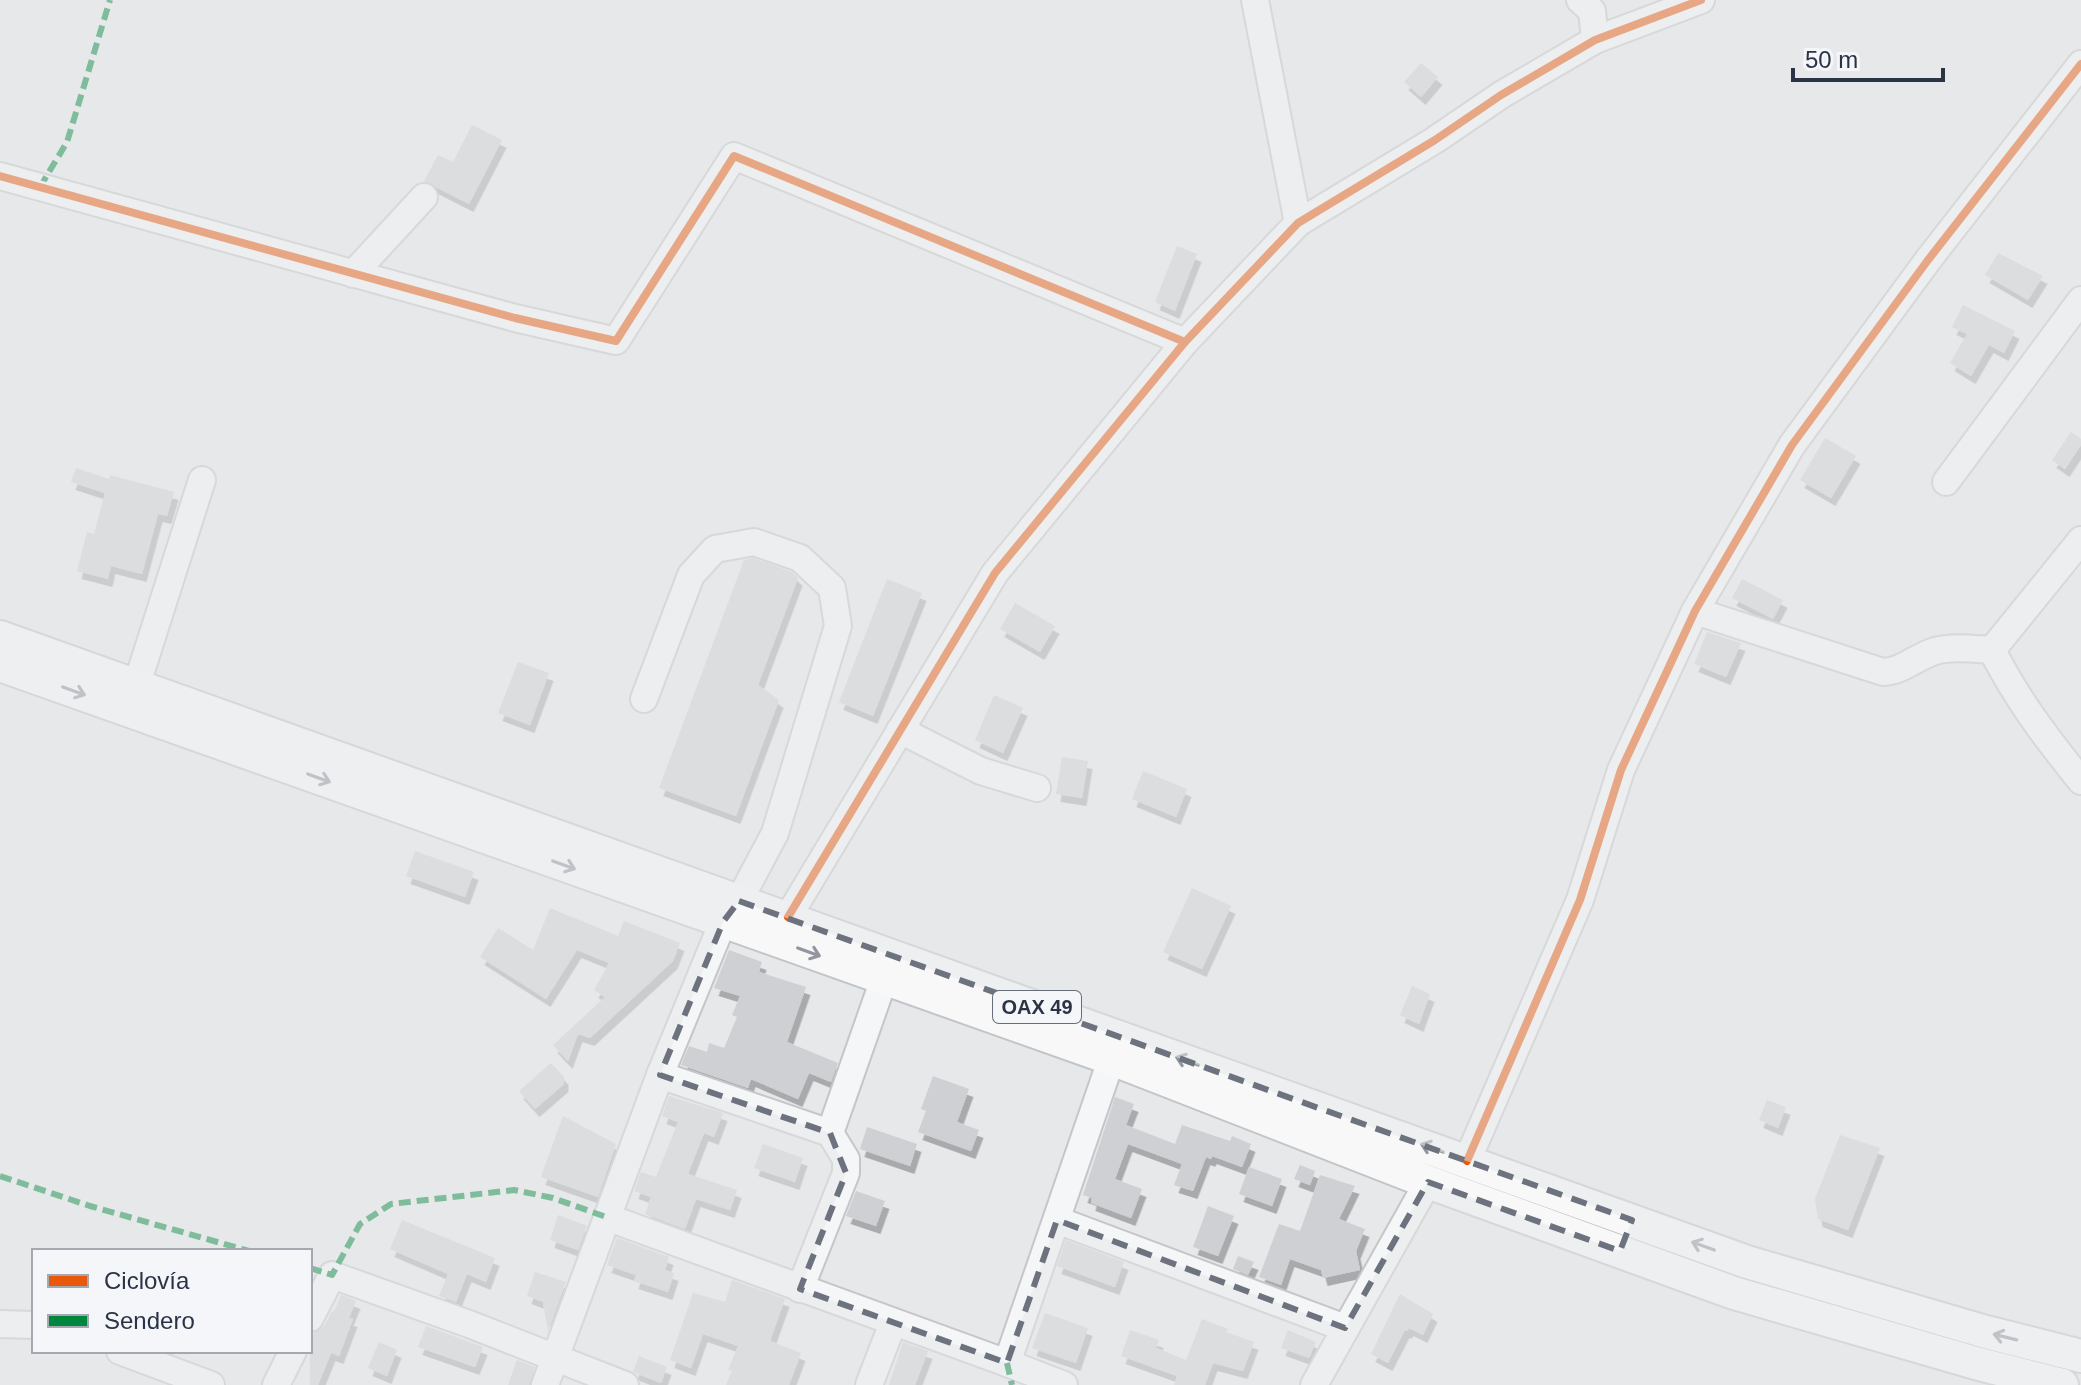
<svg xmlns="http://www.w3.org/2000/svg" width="2081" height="1385" viewBox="0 0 2081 1385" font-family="Helvetica,sans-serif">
<defs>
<filter id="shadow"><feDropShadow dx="4.5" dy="8" stdDeviation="0" flood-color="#0004"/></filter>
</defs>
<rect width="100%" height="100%" fill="#e6e8ea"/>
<g fill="#ced0d3" filter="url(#shadow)">
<path d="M1421 63 1438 77 1421 97 1404 82Z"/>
<path d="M472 125 502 140 469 204 424 181 438 155 453 162Z"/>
<path d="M1177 246 1197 254 1175 311 1155 302Z"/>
<path d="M1998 253 2043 276 2028 300 1985 275Z"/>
<path d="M1963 305 2015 331 2004 353 1989 345 1971 376 1950 363 1967 334 1952 327Z"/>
<path d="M2071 432 2081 439V445L2065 469 2052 460Z"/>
<path d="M1825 438 1856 456 1831 498 1800 480Z"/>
<path d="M76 468 109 479 110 475 174 492 167 516 158 514 142 574 111 566 108 579 77 571 87 532 94 534 105 493 71 482Z"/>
<path d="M753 558 792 572 798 578 758 685 779 700 736 816 659 788 744 560Z"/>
<path d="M887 579 922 593 873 716 839 702Z"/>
<path d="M1742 579 1783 600 1773 619 1732 598Z"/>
<path d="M1015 603 1055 626 1040 652 1000 629Z"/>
<path d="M1707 632 1741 643 1726 677 1694 664Z"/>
<path d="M518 662 549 673 530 725 498 713Z"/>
<path d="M994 695 1023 708 1003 753 975 740Z"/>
<path d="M1062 757 1088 761 1082 798 1056 794Z"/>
<path d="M1143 771 1187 789 1176 817 1132 799Z"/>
<path d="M415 851 474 872 465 897 406 876Z"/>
<path d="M1192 888 1231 906 1202 969 1163 952Z"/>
<path d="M550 908 618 936 624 921 680 943 673 961 590 1038 578 1034 568 1061 553 1045 605 997 594 990 609 963 577 950 546 999 480 957 498 928 533 950Z"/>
<path d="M729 950 762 962 759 972 806 987 787 1042 838 1063 831 1082 809 1073 798 1099 751 1079 748 1088 681 1065 689 1046 707 1052 709 1043 724 1048 737 1017 732 1015 740 996 714 988Z"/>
<path d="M1412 986 1430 994 1419 1024 1400 1015Z"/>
<path d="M551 1063 564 1077V1084L535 1109 519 1091Z"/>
<path d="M933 1076 969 1089 957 1122 979 1130 971 1151 918 1132 926 1111 921 1109Z"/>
<path d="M669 1096 723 1113 714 1137 704 1133 688 1174 737 1190 730 1210 696 1199 685 1229 645 1214 651 1197 634 1191 641 1172 656 1177 678 1122 662 1116Z"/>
<path d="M1115 1097 1134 1104 1126 1125 1175 1144 1182 1125 1230 1141 1232 1136 1251 1144 1242 1167 1212 1156 1211 1159 1206 1157 1193 1191 1174 1185 1182 1164 1128 1144 1115 1179 1142 1189 1131 1218 1091 1203 1092 1198 1083 1195Z"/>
<path d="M1767 1100 1786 1107 1778 1128 1759 1120Z"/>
<path d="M563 1116 616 1144 598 1197 541 1177Z"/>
<path d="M867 1127 917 1144 910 1166 860 1149Z"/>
<path d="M1840 1135 1880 1148 1848 1230 1818 1219 1815 1199Z"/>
<path d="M763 1144 803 1158 795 1182 754 1168Z"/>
<path d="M1300 1165 1315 1171 1310 1185 1294 1179Z"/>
<path d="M1249 1167 1282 1179 1272 1206 1239 1194Z"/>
<path d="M1320 1175 1355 1186 1339 1219 1365 1229 1356 1251 1360 1270 1323 1278 1321 1270 1290 1259 1281 1285 1259 1277 1279 1224 1300 1231Z"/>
<path d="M856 1191 885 1201 876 1226 846 1216Z"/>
<path d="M1208 1206 1234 1216 1218 1256 1193 1247Z"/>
<path d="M558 1215 587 1226 578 1250 550 1240Z"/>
<path d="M402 1220 495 1258 486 1282 467 1274 456 1302 439 1296 448 1274 390 1249Z"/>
<path d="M617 1238 669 1257 665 1270 674 1273 668 1292 634 1281 636 1275 607 1265Z"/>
<path d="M1066 1240 1124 1262 1115 1287 1057 1266Z"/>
<path d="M1238 1256 1254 1262 1248 1275 1233 1269Z"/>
<path d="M535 1272 566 1282 548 1331 543 1302 527 1296Z"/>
<path d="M732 1280 785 1299 770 1341 801 1353 789 1385H726L732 1371 728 1370 738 1346 703 1334 691 1368 670 1360 693 1293 725 1302Z"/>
<path d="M1400 1294 1433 1314 1423 1335 1409 1328 1407 1331 1405 1330 1388 1363 1371 1354Z"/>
<path d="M341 1295 356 1301 349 1318 353 1319 339 1356 331 1353 318 1385H310V1342L314 1333 324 1326 332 1311 334 1312Z"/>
<path d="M1045 1313 1088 1328 1076 1363 1032 1348Z"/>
<path d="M1202 1319 1228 1329 1226 1332 1254 1342 1243 1371 1213 1363 1205 1385H1174L1177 1376 1121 1356 1130 1330 1159 1340 1156 1348 1186 1360Z"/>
<path d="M426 1326 483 1347 475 1367 418 1347Z"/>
<path d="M1288 1330 1316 1342 1309 1358 1281 1348Z"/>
<path d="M379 1342 397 1350 387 1376 368 1368Z"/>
<path d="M903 1342 928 1351 915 1385H889Z"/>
<path d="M639 1356 667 1367 661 1383 633 1372Z"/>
<path d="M517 1360 535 1367 529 1385H508Z"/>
</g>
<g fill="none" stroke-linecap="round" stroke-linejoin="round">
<defs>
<g id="minor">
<path d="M1255 0 1298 223"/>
<path d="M1580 0 1592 11 1595 40"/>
<path d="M0 176 515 318 616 341 734 156 1185 342"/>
<path d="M353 274 424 197"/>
<path d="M1946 482 2081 300"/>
<path d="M1695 611 1883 672C1903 671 1916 657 1935 651 1953 646 1974 649 1992 650L2081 540"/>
<path d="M1992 650C2016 698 2047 739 2081 781"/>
<path d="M136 687 202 480"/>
<path d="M900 730 981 771 1037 788"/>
<path d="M788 917 995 573 1185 342 1298 223 1435 140 1501 95 1595 40 1701 0"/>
<path d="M660 1075 830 1133"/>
<path d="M1467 1161 1580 900 1621 770 1695 611 1792 445 1928 260 2081 64"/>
<path d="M609 1218 1007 1363 1118 1040"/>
<path d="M1057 1220 1345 1328"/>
<path d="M800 1289 846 1173V1159L830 1133 884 979"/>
<path d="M310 1318 332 1275 469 1324 625 1385"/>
<path d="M0 1324 34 1325"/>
<path d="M120 1351 211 1385"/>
<path d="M1007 1363 1064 1385"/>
<path d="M276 1385 293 1351"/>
<path d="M545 1385 660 1075 723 922 739 901 775 833 838 626 832 588 800 558 754 542 715 549 691 575 644 699"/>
<path d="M869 1385 893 1323"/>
<path d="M1314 1385 1428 1182"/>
</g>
<g id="major">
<path d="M0 637 1747 1262 1986 1332 2081 1356"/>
<path d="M0 665 1112 1059 1428 1182 1734 1293 1979 1364 2062 1385"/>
</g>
</defs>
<use href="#minor" stroke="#c4c6c8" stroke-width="30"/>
<use href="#major" stroke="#c2c5c8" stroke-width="36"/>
<use href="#minor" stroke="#f5f6f7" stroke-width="26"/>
<use href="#major" stroke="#f8f8f8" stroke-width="32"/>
<g stroke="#00873e" stroke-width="6" stroke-dasharray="12 6" stroke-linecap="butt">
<path d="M40 187 67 142 110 0"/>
<path d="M0 1176 90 1206 249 1251"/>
<path d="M310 1268 332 1275 360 1224 391 1204 514 1190 553 1198 609 1218"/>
<path d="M1007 1363 1012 1385"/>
</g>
<defs>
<g id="cycleway">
<path d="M0 176 515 318 616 341 734 156 1185 342"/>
<path d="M788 917 995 573 1185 342 1298 223 1435 140 1501 95 1595 40 1701 0"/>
<path d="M1467 1161 1580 900 1621 770 1695 611 1792 445 1928 260 2081 64"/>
</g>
</defs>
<use href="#cycleway" stroke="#f4f6f9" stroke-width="13"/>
<use href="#cycleway" stroke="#e8590c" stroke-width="8"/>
</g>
<defs><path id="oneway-shaft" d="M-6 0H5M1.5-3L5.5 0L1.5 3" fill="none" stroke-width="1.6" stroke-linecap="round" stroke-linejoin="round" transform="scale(2)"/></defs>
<g stroke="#92969e">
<use href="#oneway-shaft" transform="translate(74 691) rotate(20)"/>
<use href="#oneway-shaft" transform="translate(319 778) rotate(20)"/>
<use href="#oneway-shaft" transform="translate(564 865) rotate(20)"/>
<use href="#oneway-shaft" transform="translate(809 952) rotate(20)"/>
<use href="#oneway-shaft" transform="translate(1187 1061) rotate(-160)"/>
<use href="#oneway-shaft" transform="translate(1432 1148) rotate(-160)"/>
<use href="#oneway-shaft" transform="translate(1703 1246) rotate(-160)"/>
<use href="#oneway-shaft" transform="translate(2005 1337) rotate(-166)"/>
</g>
<path d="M0 0H2081V1385H0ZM739 901 1632 1220 1620 1251 1428 1182 1345 1328 1057 1220 1007 1363 800 1289 846 1173 830 1133 660 1075 723 922Z" fill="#e6e8ea" fill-opacity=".55" fill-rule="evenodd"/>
<path fill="none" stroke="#6c737f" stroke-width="6" stroke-dasharray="16 10" stroke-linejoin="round" d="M739 901 1632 1220 1620 1251 1428 1182 1345 1328 1057 1220 1007 1363 800 1289 846 1173 830 1133 660 1075 723 922Z"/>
<g text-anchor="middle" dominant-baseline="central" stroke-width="8" stroke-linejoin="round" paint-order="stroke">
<rect fill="#f4f6f9" stroke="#676e7b" stroke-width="2" x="993" y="991" width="88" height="32" rx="6"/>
<g font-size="20" font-weight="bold" fill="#2b3445">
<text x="1037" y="1007">OAX 49</text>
</g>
</g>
<rect x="32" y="1249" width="280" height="104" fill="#f4f6f9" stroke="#a4a8b1" stroke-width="2"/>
<rect x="48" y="1275" width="40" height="12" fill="#e8590c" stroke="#a4a8b1" stroke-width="2"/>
<text x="104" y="1289" font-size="24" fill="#2b3445">Ciclovía</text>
<rect x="48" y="1315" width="40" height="12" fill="#00873e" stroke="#a4a8b1" stroke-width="2"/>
<text x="104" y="1329" font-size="24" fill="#2b3445">Sendero</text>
<path d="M1793 68v12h150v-12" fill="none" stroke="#2b3445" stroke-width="4"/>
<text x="1805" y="68" font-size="24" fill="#2b3445" stroke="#f4f6f9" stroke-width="6" paint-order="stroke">50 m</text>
</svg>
